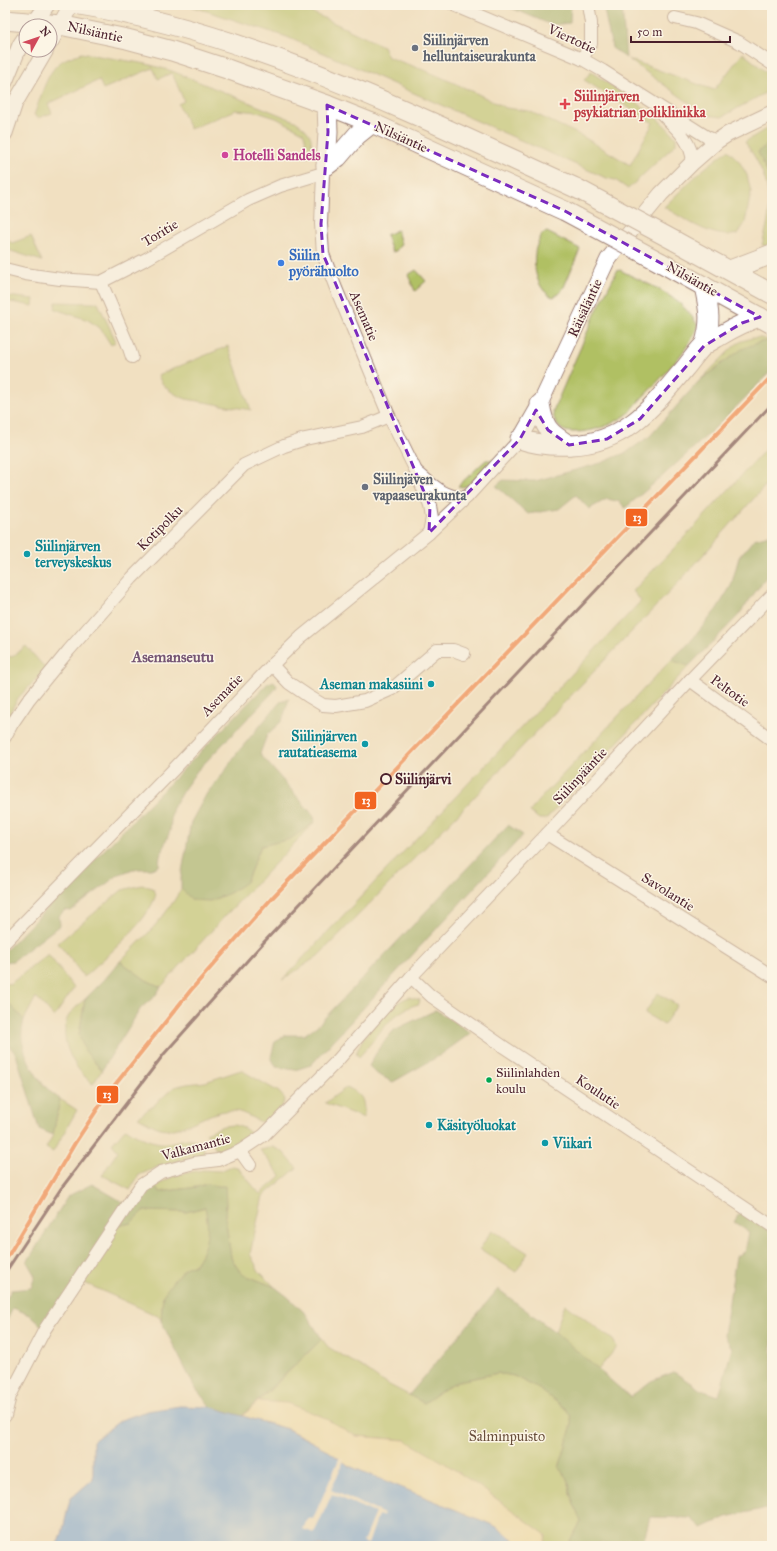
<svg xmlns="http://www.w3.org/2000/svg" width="777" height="1551" viewBox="0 0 777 1551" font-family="'IM FELL Great Primer',serif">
<rect width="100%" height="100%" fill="#fcf5e5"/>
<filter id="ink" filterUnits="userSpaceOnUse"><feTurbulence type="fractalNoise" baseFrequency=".025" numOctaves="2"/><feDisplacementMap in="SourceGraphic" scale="8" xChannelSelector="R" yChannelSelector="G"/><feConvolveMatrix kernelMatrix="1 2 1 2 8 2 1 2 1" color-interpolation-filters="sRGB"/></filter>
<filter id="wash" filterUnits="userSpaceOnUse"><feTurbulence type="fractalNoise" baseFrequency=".012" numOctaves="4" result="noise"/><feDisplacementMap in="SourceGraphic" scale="16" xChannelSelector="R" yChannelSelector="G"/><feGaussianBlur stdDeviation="0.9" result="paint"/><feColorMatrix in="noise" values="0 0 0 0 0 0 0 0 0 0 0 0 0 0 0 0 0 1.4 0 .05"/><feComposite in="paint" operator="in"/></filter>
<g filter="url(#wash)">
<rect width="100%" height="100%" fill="#f1e0c1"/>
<g fill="#b0c063" stroke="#7d7047">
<path d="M188 5H311L309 11 383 46 388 57 429 72 472 91 506 108 529 111 582 136 630 165 653 123 584 80 591 72C620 92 654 110 676 138V144L628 189 615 180 606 178 287 37Z"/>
<path d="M81 53 147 64 172 71 295 121C310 131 315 138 309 156L301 157C307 149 307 141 303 132L276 118 257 112 236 110 190 129 178 104 184 101 172 73 158 79 153 68 103 89 99 80 48 104 52 113 38 118 34 115C40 100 45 78 56 66 62 59 73 56 81 53Z"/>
<path d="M743 53 772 77V89L722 117 706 115 628 59 714 90Z"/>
<path d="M772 125V140L758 152 767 172 772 190V242L767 246 762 245C765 233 769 220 769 208 769 181 760 164 745 142Z"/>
<path d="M728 150 739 161 747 175 751 192 745 223 738 234C713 240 685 219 664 207L700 172Z"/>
<path d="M397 230 401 244 396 251 392 252 386 235Z"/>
<path d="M547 232 580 249 564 287 559 294 553 297C538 291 533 270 535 254 535 248 539 240 542 234Z"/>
<path d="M31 236 42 261 5 249V238L12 243Z"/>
<path d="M416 270 426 281 415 291 408 275Z"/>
<path d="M620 270C650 286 681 295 698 326 687 353 660 379 640 400 635 405 631 412 625 416 609 426 593 432 573 432 560 432 554 424 553 411L596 312 617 271Z"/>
<path d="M5 296 34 299 33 306 5 301Z"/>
<path d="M56 302 98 303 115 339V342L111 345 100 328 88 320 55 309Z"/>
<path d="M752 338H761L772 341C744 343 719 366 698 382L735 345 742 341Z"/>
<path d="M228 346 251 410 186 399C175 395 161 387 158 375Z"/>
<path d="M772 442V474L765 486 679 582 464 808 318 956 282 980 641 601 633 591 697 524Z"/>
<path d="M486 460H493L471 484 463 487 458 486Z"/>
<path d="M26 646 46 669 18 698 5 722V655L12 657Z"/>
<path d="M671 660 689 666 546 819H539L530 812 537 802Z"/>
<path d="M315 822 224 917 161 987 146 980 120 961C143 939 165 918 181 889L192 900 246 882 261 846 290 839Z"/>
<path d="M142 885 153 888 156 894C149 922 105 957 84 977L58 943 122 890Z"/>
<path d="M48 954 74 988 54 1017 36 997 24 1020 5 999V983L10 984Z"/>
<path d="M658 993 677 1005 664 1025 645 1013Z"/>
<path d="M409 997 420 1000 419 1004C392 1010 377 1038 359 1057L356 1054C363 1032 388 1005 409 997Z"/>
<path d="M85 999 79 1035 95 1063 102 1070 93 1084C76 1071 60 1045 66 1022 68 1013 79 1005 85 999Z"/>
<path d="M241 1070 279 1092 285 1099 282 1106 266 1123C254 1121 246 1112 234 1111 211 1108 185 1132 166 1129 156 1128 147 1122 138 1117L153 1106 174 1087 187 1084 205 1082Z"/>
<path d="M347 1087C364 1096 364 1099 364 1118L325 1103Z"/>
<path d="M60 1099 77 1110 53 1152 46 1148 53 1135Z"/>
<path d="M234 1125 244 1128 252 1134 233 1146 218 1153 206 1133 223 1126Z"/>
<path d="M126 1128C137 1136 147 1141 161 1143 178 1145 199 1127 205 1154L162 1165 139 1175 130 1190 102 1175 118 1151 112 1144Z"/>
<path d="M273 1147 283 1152 297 1168 263 1196 250 1254 259 1271 275 1287 242 1274 236 1266 231 1257 229 1245 225 1216 226 1203 218 1186 207 1184 197 1187 160 1192 155 1186 175 1175 203 1170 220 1171 232 1166 238 1168 260 1194 281 1176 260 1150Z"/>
<path d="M206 1207C206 1214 208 1222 208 1229 209 1258 182 1277 163 1295L161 1321 160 1317 78 1280 113 1227 131 1223 143 1211 186 1212Z"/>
<path d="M492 1230 528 1253 516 1272 480 1249Z"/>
<path d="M565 1304 613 1340 617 1347 598 1370 555 1332Z"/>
<path d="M322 1339 328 1347 365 1369 380 1380 424 1403 452 1384 464 1380 498 1373 514 1376 539 1389 566 1409 570 1415 572 1424 564 1452 559 1468 569 1481 570 1493 581 1522 567 1546H533L539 1530 405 1440 356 1436 321 1416 259 1401Z"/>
</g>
<g fill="#8ca659" stroke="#6b6242">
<path d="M504 5H571L570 23 552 25Z"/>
<path d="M603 5H622L626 58 612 48Z"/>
<path d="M772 140V190L767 172 758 152Z"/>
<path d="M772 341V370C726 419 677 465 625 508L620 502 607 499 589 509 576 495 559 509 528 514 496 486 503 480 535 481 601 463 627 452 650 436 698 382 728 359 742 349 752 345 760 342Z"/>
<path d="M769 535 772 536V569L738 616 689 666 671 660 690 642 716 610 731 586 739 557 754 539Z"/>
<path d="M274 681 277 686 273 692 197 771 182 792 172 810 170 831 160 856 159 866 151 869H133L118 875 71 911 65 910 59 916 60 925 13 961 5 962V951L268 683Z"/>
<path d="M289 699 282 721 267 735 260 754 314 816 315 822 290 839 261 846 246 882 230 893 210 901 192 900 181 889V877L191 822 207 793 221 776 237 753 280 702Z"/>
<path d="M508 825 523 835 311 1065 295 1070 276 1067 271 1057 275 1041 286 1035H304L318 1025Z"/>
<path d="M120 961 146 980 161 987 155 996 141 1008 102 1070 85 1051 79 1035 85 999 105 979Z"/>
<path d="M5 999 24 1020C23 1026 21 1033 22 1039 26 1062 40 1086 60 1099L53 1135 39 1129 16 1054 5 1041Z"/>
<path d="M436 1010 471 1033 439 1056 393 1082 377 1074 369 1066 379 1048 394 1030Z"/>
<path d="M92 1184 128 1205 141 1185 155 1186 160 1192 197 1187 207 1184 218 1186H225L226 1203 225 1216 231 1257 236 1266 242 1274 275 1287 288 1297 306 1314 322 1339 242 1416 211 1407 195 1388 161 1321 163 1295 174 1280 186 1267 194 1266C208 1245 210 1231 205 1207L186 1212 143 1211 131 1223 113 1227 45 1329 30 1315 13 1308 5 1324V1302L11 1290 31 1288 35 1276 27 1262 68 1196Z"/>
<path d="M740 1212 769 1230 772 1235V1507L726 1517 702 1528 690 1518 650 1517 642 1546H621L600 1542 599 1546H567L581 1522 570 1493 569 1481 559 1468 564 1452 572 1424 570 1415 566 1409 539 1389 514 1376 498 1373 464 1380 452 1384 424 1403 409 1395 498 1289 555 1332 630 1397 651 1381 674 1372 701 1390 719 1396 732 1348 724 1335 736 1256 745 1252 749 1232 734 1222Z"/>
</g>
<path fill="#eeda9e" stroke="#9c7c64" d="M259 1401 287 1403 321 1416 356 1436 405 1440 443 1462 483 1489 546 1535 544 1546H522L495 1526 349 1466 327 1450 288 1429 242 1416Z"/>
<path fill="#6fa3dc" stroke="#5c6184" d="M180 1406 211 1407 287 1429 327 1450 349 1466 495 1526 522 1546H56L62 1534 70 1499 93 1479V1441L121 1420 147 1411Z"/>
<path fill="#f1e0c1" d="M340 1457 344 1460 331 1490 384 1514 382 1516 378 1515 368 1544 363 1542 375 1513 332 1494 314 1533 303 1529 308 1518 313 1519Z"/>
</g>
<g filter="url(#ink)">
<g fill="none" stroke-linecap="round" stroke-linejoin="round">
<defs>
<g id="minor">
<path d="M454 5 582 59 603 71 707 137 717 141"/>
<path d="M675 18 696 23 739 42 772 64"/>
<path d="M582 59 591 44V23L588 5"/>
<path d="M662 114C677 129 691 140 693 162"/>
<path d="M326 166 323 173 321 224 323 254 335 286 389 416 415 469 430 506 432 518 429 533"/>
<path d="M5 269 25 274 60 279 101 282 148 258 248 200 280 186 323 173"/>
<path d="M101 282 128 345 132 357"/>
<path d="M417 472C432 485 446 499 467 497"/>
<path d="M272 665 289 683 308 696 323 705 336 706 365 701 392 689 437 650H453L464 654"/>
<path d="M690 680 772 740"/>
<path d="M5 737 12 724 29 699 69 650 132 578 244 465 284 446 305 439 362 427 389 416"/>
<path d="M547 834 772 976"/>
<path d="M5 942 173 770 272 665 301 637 429 533 467 497 520 439"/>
<path d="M411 977 431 996 501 1045 772 1226"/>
<path d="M240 1151 250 1165"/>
<path d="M5 1416 10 1396 45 1329 141 1185 161 1172 194 1163 218 1160 240 1151 264 1135 337 1061 411 977 547 834 690 680 772 595"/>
</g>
<g id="tertiary">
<path d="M32 26 47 5"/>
<path d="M50 43 71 5"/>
<path d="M5 82 20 45 26 36"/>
<path d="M5 133 15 103 46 50"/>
<path d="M520 439 540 404 608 259 661 194 693 162 717 141 728 134 772 113"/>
</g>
<g id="primary">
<path d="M80 5C253 33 419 117 578 189"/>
<path d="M5 20 60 25 127 39 172 51 227 69 327 105 372 123 565 211"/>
<path d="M326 166 338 157 357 135 372 123"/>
<path d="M326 166 328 132 327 105"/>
<path d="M675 241 772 294"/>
<path d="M660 262 772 324"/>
<path d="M730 270 772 254"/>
<path d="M704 346C712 321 709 310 704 286"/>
<path d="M540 404C544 428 548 432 569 445"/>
<path d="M520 439C537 445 554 446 571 445 626 443 653 406 685 368 691 361 696 353 703 346 706 343 712 341 716 338 730 330 743 322 760 317"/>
</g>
</defs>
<use href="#minor" stroke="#9e8076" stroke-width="14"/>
<use href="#tertiary" stroke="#9e8076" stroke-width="17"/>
<use href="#primary" stroke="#9e8076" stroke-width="21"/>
<use href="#minor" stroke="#fff" stroke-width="12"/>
<use href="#tertiary" stroke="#fff" stroke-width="15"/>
<use href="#primary" stroke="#fff" stroke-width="19"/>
<path stroke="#4a1f2b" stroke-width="3" d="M5 1273 60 1190 164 1054 264 942 772 404"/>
<defs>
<g id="primary-bridge">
<path d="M578 189 675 241"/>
<path d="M565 211 660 262"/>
</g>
</defs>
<use href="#primary-bridge" stroke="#9e8076" stroke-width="21" stroke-linecap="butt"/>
<use href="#primary-bridge" stroke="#fff" stroke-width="19"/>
<defs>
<path id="rail-1" d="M5 1261 75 1143 106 1096 191 990 272 898 772 376"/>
</defs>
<use href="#rail-1" stroke="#fcf5e5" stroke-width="7"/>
<use href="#rail-1" stroke="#f26522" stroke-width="4"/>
</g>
</g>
<path d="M0 0H777V1551H0ZM327 105 565 211 760 317 742 323 704 346 640 419 607 439 569 445 548 430 536 410 520 439 429 533 430 506 323 254 321 224 328 132Z" fill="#f1e0c1" fill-opacity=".55" fill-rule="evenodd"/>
<path fill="none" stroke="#7b2cbf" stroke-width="3" stroke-dasharray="8 5" stroke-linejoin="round" d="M327 105 565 211 760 317 742 323 704 346 640 419 607 439 569 445 548 430 536 410 520 439 429 533 430 506 323 254 321 224 328 132Z"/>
<g fill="#6b7280" stroke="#fcf5e5" stroke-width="1.5">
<circle cx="415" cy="48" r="4"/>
<circle cx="365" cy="487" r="4"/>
</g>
<path fill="#e0444e" stroke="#fcf5e5" stroke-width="1.5" d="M563 98h4v4h4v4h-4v4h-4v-4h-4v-4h4z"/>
<circle fill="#d1479c" stroke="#fcf5e5" stroke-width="1.5" cx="225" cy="155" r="4"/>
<circle fill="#3f7fe0" stroke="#fcf5e5" stroke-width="1.5" cx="281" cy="263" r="4"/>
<g fill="#0f9aa8" stroke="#fcf5e5" stroke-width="1.5">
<circle cx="27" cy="554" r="4"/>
<circle cx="431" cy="684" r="4"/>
<circle cx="365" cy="744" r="4"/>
<circle cx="429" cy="1125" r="4"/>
<circle cx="545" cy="1143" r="4"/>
</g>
<circle fill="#fcf5e5" stroke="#4a1f2b" stroke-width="2" cx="386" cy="779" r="5"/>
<circle fill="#00a651" stroke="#fcf5e5" stroke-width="1.5" cx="489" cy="1080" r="3.5"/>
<g text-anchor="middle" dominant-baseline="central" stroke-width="3" stroke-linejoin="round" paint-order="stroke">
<g font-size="13" fill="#4a1f2b" stroke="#fcf5e5" text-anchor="start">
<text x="496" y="1073">Siilinlahden<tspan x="496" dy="16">koulu</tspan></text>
</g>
<g font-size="14" fill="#4a1f2b" stroke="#fcf5e5">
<text transform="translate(95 32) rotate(12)">Nilsiäntie</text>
<text transform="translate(572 39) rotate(25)">Viertotie</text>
<text transform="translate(401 137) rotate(24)">Nilsiäntie</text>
<text transform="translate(160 233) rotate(-31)">Toritie</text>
<text transform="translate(692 279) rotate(29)">Nilsiäntie</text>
<text transform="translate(585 308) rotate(-65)">Räisäläntie</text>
<text transform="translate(364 316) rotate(67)">Asematie</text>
<text transform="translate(160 528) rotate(-45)">Kotipolku</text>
<text transform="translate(730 691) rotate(36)">Peltotie</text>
<text transform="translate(222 695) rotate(-46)">Asematie</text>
<text transform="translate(580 776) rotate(-47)">Siilinpääntie</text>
<text transform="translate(668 892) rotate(32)">Savolantie</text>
<text transform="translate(598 1092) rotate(34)">Koulutie</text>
<text transform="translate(196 1147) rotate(-15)">Valkamantie</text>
</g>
<g font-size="14" font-weight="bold" fill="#5b616d" stroke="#fcf5e5" text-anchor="start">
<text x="423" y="40">Siilinjärven<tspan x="423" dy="16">helluntaiseurakunta</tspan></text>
<text x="373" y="479">Siilinjäven<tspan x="373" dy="16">vapaaseurakunta</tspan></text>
</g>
<g font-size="14" font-weight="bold" fill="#be3a42" stroke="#fcf5e5" text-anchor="start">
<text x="574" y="96">Siilinjärven<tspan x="574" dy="16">psykiatrian poliklinikka</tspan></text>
</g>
<g font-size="14" font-weight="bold" fill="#b23c85" stroke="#fcf5e5" text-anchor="start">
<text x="233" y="155">Hotelli Sandels</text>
</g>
<g font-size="14" font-weight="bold" fill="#366cbe" stroke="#fcf5e5" text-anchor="start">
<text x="289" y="255">Siilin<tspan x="289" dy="16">pyörähuolto</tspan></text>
</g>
<g font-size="14" font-weight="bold" fill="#0d838f" stroke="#fcf5e5" text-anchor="start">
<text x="35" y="546">Siilinjärven<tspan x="35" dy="16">terveyskeskus</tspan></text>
<text x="423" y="684" text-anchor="end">Aseman makasiini</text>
<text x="357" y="736" text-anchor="end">Siilinjärven<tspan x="357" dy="16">rautatieasema</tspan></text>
<text x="437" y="1125">Käsityöluokat</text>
<text x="553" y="1143">Viikari</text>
</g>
<g font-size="14" font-weight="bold" fill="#4a1f2b" stroke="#fcf5e5" text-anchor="start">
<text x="395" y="779">Siilinjärvi</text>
</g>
<g font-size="14" fill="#694f3c" stroke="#fcf5e5">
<text x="507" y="1436">Salminpuisto</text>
</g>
<g font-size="15" font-weight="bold" fill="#755574" stroke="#fcf5e5">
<text x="173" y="657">Asemanseutu</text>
</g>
</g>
<g stroke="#fcf5e5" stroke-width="1.5">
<rect x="625" y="508" width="23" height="19" rx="4" fill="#f26522"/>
<rect x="354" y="791" width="23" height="19" rx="4" fill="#f26522"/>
<rect x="96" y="1085" width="23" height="19" rx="4" fill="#f26522"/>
</g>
<g font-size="11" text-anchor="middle" font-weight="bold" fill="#fff">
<text x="637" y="521">13</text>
<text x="366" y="804">13</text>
<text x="107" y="1098">13</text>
</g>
<rect width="777" height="1551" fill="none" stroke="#fcf5e5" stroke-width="20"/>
<g transform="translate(38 38) rotate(50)"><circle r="19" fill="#fcf5e5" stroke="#b59f9b"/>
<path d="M0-3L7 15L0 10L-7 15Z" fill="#d1495b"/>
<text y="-6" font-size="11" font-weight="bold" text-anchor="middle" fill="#4a1f2b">N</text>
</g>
<path d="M631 36v6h99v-6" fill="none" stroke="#4a1f2b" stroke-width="2"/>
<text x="637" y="36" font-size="12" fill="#4a1f2b" stroke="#fcf5e5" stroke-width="3" paint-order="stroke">50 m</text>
</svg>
